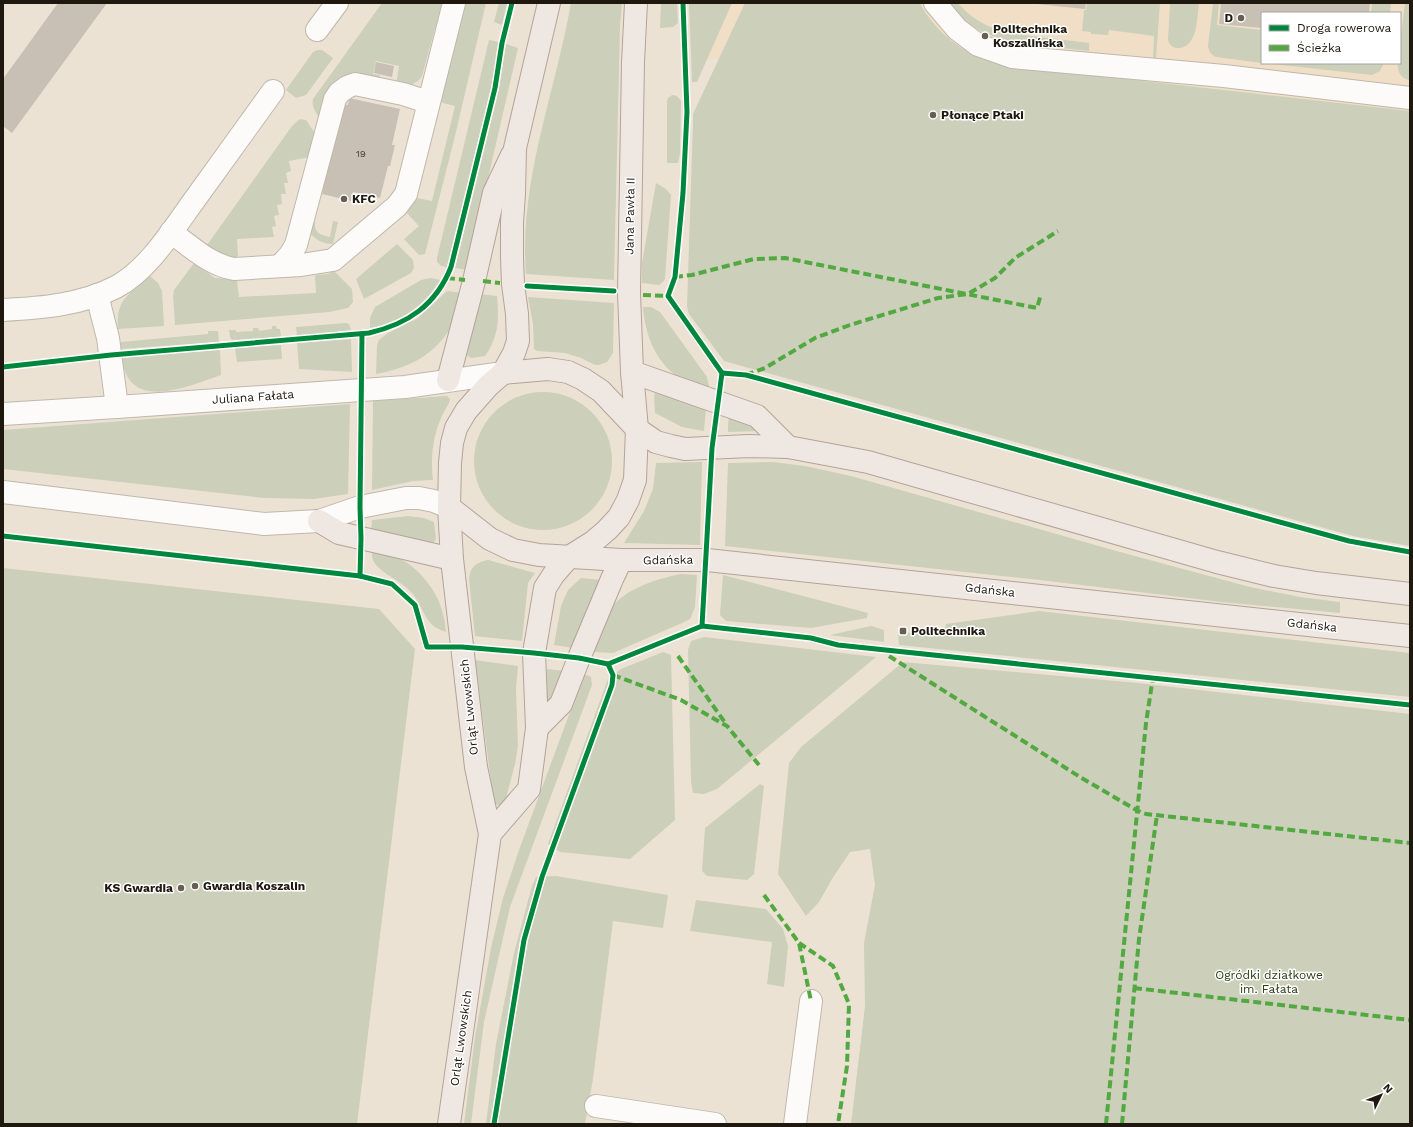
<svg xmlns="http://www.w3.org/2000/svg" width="1413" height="1127" viewBox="0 0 1413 1127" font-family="'Work Sans',sans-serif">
<rect width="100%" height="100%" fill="#ece2d4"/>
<path fill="#f0dfc6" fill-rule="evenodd" d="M709 3H1410V111L1059 72 706 59ZM1262 13H1400V63H1262Z"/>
<g fill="#cccfba">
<path d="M382 3H442L422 76C415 86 408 86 396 85L399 66 376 61 373 74 380 75 379 81 362 78 321 121C317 113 311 108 313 99Z"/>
<path d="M465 3H486L455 136 426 250 425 254 419 255 404 239 419 226 407 213 415 199 417 198 432 201 455 106 443 103 440 100Z"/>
<path d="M499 3H507L502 25 494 22Z"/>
<path d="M571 3H622L620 27 614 280 526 274C519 180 555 94 571 3Z"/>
<path d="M661 3H677L678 23 673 27 660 28Z"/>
<path d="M689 3H732L697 82H692Z"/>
<path d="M745 3H920C930 24 953 45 974 55 985 61 998 64 1010 66L1410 111V546L1353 536 724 361 689 314 687 307 693 122V114Z"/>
<path d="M949 3H958C981 30 1007 33 1041 37 1057 39 1073 41 1089 43V51C1072 49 1056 47 1040 46 1002 41 974 36 949 3Z"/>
<path d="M1087 3H1160L1156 58 1153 59 1154 36 1109 30 1108 35 1091 34V32L1082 31 1084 10H1086Z"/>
<path d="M1170 3H1199C1197 17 1198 49 1177 48 1172 48 1169 44 1168 40Z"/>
<path d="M1213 3H1219L1217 25 1262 30V63L1216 57C1211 54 1209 52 1208 46Z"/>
<path d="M1372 3H1391L1390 13H1371Z"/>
<path d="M1405 3H1410V80C1401 79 1397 72 1398 63H1400V43Z"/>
<path d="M489 40 499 42 492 87 447 267 441 266 437 262V258Z"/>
<path d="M506 44 518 48 467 270 455 268 499 89Z"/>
<path d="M317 50H322L333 58 306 95 296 98 286 90 313 52Z"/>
<path d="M1264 63H1384L1380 71 1372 75Z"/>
<path d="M672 95C677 95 678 97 681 101L680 153 678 163H667V101L668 98Z"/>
<path d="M300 119 306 120 316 135 310 157 289 161 291 171 286 173 288 183H284L286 194H281L282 204 277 205 279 215 274 216 276 226 272 227 274 237 237 239 238 256 234 258 223 256 207 245 292 126Z"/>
<path d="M656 183 666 189 671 195 665 279 664 281 659 285 642 283V263Z"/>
<path d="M311 218 315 222C314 233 320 235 330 237L333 221 338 222 333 244C323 244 316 240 310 233Z"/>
<path d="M397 244 413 260 414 268 411 273 364 299 356 279Z"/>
<path d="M194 263 215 278 235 279 237 281 239 297 316 293 315 277 316 275 328 274 334 271 352 289 353 302 348 308 329 312 175 325 173 296 174 290Z"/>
<path d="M150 276 158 283 162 291 164 326 118 329C116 296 130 296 150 276Z"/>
<path d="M431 278 440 280C424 306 400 323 370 328V318L375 307 421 280Z"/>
<path d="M447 291 463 293C460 301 459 309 456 317 441 352 411 368 376 374L377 345 379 340 388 333 418 318Z"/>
<path d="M480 294 497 296C499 320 499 336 485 356L471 358 467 355Z"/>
<path d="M528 297 614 303 613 353 607 362 599 365H595L581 358 565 353 537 351 534 349 533 324Z"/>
<path d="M643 307H651L660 312 707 377 710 391C700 387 688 383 678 377 655 361 645 334 643 307Z"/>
<path d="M346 323 349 324 351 330 297 336 296 327Z"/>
<path d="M272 326H276L277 329H280L281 337 232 340 230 337 229 330H236V332L253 331V328H258L259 331 272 329Z"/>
<path d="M208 331H218L219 342 121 349V342L208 334Z"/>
<path d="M351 339 352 372 299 369 297 343Z"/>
<path d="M281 345 282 359 237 362 235 348Z"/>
<path d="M220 350 221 375C189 386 127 414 122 357Z"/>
<path d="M660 392 706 409 704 431 682 427 655 413 654 396 655 393Z"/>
<circle cx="543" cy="461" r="69"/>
<path d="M447 396 450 399 449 403C434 427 430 452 433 480L413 481 372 490 373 401Z"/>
<path d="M350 404 348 494 314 499 264 498 3 469V430Z"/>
<path d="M729 416 760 425 762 431 728 432V425Z"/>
<path d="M702 462 700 545 624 543 644 511 653 489 656 463Z"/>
<path d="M773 462 805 466 851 476 1120 552 1250 587 1300 597 1340 602V613L1221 602 1040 580 725 546 728 463Z"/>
<path d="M408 516 424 518 434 522 436 539 433 543 407 537 371 532 372 520Z"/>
<path d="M372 552C376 552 381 552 385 553 412 559 437 587 443 614 445 620 445 626 446 632 422 625 425 606 410 591 402 582 378 571 374 562 372 559 372 555 372 552Z"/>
<path d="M488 560 535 573 528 583 522 641 475 636 469 579C470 567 476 562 488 560Z"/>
<path d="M3 568 379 609 415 649 357 1124H3Z"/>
<path d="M680 574 697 575 695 607 690 619 682 623 613 653 594 652C597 643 604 617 609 610 626 588 654 580 680 574Z"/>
<path d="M723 575 868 613 867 618 811 628 726 621 720 615Z"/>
<path d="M581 578 602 580 586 612 573 648 554 645 561 606 568 590Z"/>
<path d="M1039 611 1410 653V697L899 645 898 632 943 635 946 624Z"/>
<path d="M871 626 884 630V642L830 635Z"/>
<path d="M704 637 876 657 717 789 704 794 693 793 691 782 688 650 691 641Z"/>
<path d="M663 652 671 655 675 820 630 859 560 852 548 844 608 679 621 669Z"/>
<path d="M475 660 518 666 516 689 518 746 515 764 504 806 494 804Z"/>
<path d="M903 662 1138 683 1410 714V1124H851L865 1006 864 943 875 885 870 849 850 852 832 879 819 902 806 916 778 874 789 763 801 747Z"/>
<path d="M547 669 564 671 552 703 545 701Z"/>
<path d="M584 674 591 677 592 685 510 907 484 1022 471 1124H464L475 1037 491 948 503 898 519 850Z"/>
<path d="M760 784 764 786 754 874 747 880 707 876 702 871 705 828Z"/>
<path d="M556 876 668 895 663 928 613 921 593 1079 585 1124H486L496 1044 514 953 532 886 536 877Z"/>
<path d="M696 900 766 909 783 929 788 946 784 987 767 984 772 942 690 931Z"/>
</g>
<g fill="#c8c0b5">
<path d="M58 3H107L12 133 3 126V79Z"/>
<path d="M1037 3H1086L1085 9 1037 4Z"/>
<path d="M1221 3H1370L1369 13H1262V28L1219 24Z"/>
<path d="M376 62 394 66 392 77 374 73Z"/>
<path d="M349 98 400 109 392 145H395L390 166H388L380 198 353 192 351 201 322 194 342 104 348 105Z"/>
</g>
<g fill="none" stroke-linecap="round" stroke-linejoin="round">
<defs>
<g id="minor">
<path d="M935 3 957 29 978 45 1012 57 1224 76 1410 98"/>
<path d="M317 30 337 3"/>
<path d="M171 232C190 246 210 265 234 269L301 265 333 260 397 206 406 194 454 3"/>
<path d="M280 266 290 255 296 245 335 99 339 93 347 87 355 84 403 94 428 102"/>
<path d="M97 295 108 338 117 407"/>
<path d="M3 310C41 308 81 305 116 287 150 269 175 226 198 195 223 160 248 126 273 91"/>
<path d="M3 414 117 407 405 387 503 373"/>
<path d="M3 492 264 524 319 521 360 507 406 498H419L434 501 449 507"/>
<path d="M596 1106 715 1124"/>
<path d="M795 1124 811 1001"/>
</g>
<g id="major">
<path d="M632 372 757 416 788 447"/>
<path d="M503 373 514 353 518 341 517 314 513 284 512 258V222L514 194 515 148 549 3"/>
<path d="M448 380 474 281 494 193 512 155"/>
<path d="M449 507 490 539 513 550 539 555 621 560H707L1410 636"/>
<path d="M319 521 339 533 452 559"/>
<path d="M537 728 561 704 579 658 612 579 621 560"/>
<path d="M490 834 529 789 537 728 534 653 545 588 554 574 569 557 593 542 607 530 619 517 628 500 635 480 637 429 632 372 629 293 633 62 636 3"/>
<path d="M449 1124 490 834 476 767 452 559 449 507 450 463 452 443 456 428 466 411 488 386 503 373 548 369 568 372 583 379 601 391 637 429 656 442 671 446 685 449 749 446 788 447 868 462 1217 562 1274 576 1316 583 1410 594"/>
</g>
</defs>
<use href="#minor" stroke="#bfb8ac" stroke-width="24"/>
<use href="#major" stroke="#b4a398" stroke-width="24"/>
<use href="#minor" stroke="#fcfbf9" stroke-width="22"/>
<use href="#major" stroke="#efe7e2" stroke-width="22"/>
<g stroke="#52a941" stroke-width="4" stroke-dasharray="8 4" stroke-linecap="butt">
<path d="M675 277 692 275 754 259 785 258 1037 308 1041 294"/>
<path d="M447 278 465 280"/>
<path d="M483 281 500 283"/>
<path d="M643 295 668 296"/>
<path d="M746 375 765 368 815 338 850 325 938 298 968 294 995 278 1015 258 1058 231"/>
<path d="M678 656 726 724"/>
<path d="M889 656 1080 777 1138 811 1146 814 1410 843"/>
<path d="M613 675 681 700 727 726 759 765"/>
<path d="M764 895 799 943 811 1001"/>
<path d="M799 943 833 966 849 1004 847 1066 838 1124"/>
<path d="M1134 988 1410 1020"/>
<path d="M1106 1124 1146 723 1153 677"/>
<path d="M1122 1124 1139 939 1157 815"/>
</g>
<defs>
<g id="cycleway">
<path d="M527 286 614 291"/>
<path d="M3 367 111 355 369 333C408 324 436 305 451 267L495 88 502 43 512 3"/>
<path d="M722 373 746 375 1298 527 1349 541 1410 552"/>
<path d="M3 536 360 576 392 584 415 605 427 647H462L534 653 579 658 608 664 702 626 712 448 722 373 668 296 675 277 683 193 687 112 683 3"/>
<path d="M360 576 361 538 360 507 362 334"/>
<path d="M702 626 811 638 838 645 1410 705"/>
<path d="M494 1124 524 940 542 877 612 685 613 675 608 664"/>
</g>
</defs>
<use href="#cycleway" stroke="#fff" stroke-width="8"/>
<use href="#cycleway" stroke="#00873e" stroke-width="5"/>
</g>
<g fill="#675f54" stroke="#fff" stroke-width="1.5">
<circle cx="1241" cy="18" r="4"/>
<circle cx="985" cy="36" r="4"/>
<circle cx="933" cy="115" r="4"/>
<circle cx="344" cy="199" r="4"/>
<rect x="899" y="627" width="8" height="8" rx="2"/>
<circle cx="195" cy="886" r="4"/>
<circle cx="181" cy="888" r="4"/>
</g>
<g text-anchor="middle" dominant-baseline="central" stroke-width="3" stroke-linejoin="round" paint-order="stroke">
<g font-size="10" fill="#494238">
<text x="361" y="153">19</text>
</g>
<g font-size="12" font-weight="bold" fill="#1f180f" stroke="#fff" text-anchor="start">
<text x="1233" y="18" text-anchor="end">D</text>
<text x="993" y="29">Politechnika<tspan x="993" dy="14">Koszalińska</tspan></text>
<text x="941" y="115">Płonące Ptaki</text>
<text x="352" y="199">KFC</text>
<text x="911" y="631">Politechnika</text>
<text x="203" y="886">Gwardia Koszalin</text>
<text x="173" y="888" text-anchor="end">KS Gwardia</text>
</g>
<g font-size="12" fill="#1f180f" stroke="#fff">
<text transform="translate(630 216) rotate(-89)">Jana Pawła II</text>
<text transform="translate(253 397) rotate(-4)">Juliana Fałata</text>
<text transform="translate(668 560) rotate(-1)">Gdańska</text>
<text transform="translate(990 590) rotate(6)">Gdańska</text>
<text transform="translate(1312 625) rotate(6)">Gdańska</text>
<text transform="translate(469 707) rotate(-96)">Orląt Lwowskich</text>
<text transform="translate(461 1038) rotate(-82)">Orląt Lwowskich</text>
</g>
<g font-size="12" fill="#2a3d12" stroke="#fff">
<text x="1269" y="975">Ogródki działkowe<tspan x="1269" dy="14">im. Fałata</tspan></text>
</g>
</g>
<rect width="1413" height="1127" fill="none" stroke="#1f180f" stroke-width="8"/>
<rect x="1261" y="12" width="140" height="52" fill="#ffffff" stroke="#a5a39f"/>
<rect x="1269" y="25" width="20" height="6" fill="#00873e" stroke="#a5a39f"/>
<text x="1297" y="32" font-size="12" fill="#1f180f">Droga rowerowa</text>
<rect x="1269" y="45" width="20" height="6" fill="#52a941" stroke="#a5a39f"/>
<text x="1297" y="52" font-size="12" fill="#1f180f">Ścieżka</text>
<g transform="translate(1381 1095) rotate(47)" stroke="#ffffff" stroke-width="3" paint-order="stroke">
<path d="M0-3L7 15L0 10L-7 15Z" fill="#1f180f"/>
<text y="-6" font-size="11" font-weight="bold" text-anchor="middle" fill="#1f180f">N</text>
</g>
</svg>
